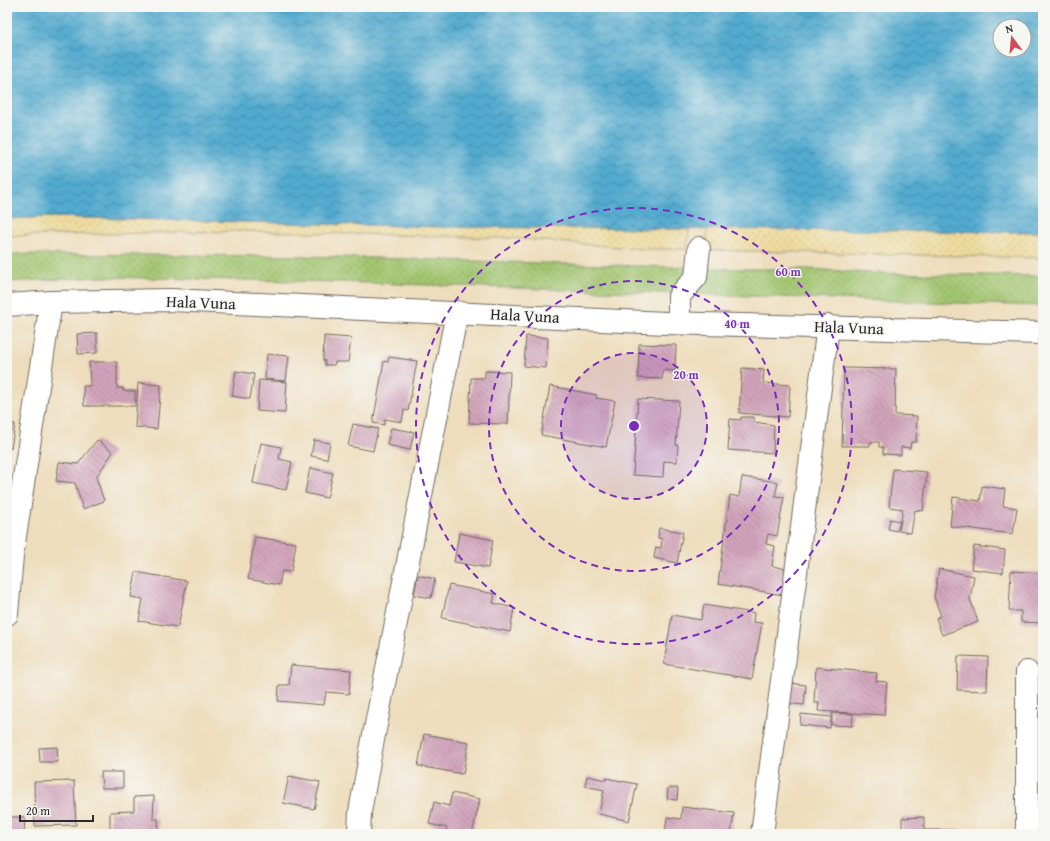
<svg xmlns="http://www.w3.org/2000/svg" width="1050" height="841" viewBox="0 0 1050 841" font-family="'Gentium Book Plus',serif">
<defs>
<pattern id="sand-dots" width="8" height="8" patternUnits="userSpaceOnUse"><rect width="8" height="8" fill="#eeda9e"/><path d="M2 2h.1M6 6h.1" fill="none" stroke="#cb8" stroke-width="1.8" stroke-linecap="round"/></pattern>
<pattern id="park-dots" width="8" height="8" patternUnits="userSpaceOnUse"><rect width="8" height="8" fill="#a2c56f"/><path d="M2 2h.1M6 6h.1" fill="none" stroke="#8ca960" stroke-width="1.8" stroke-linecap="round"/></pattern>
<pattern id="water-waves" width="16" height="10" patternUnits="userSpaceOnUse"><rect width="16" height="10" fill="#52aacf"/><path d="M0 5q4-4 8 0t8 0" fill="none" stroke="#448ba8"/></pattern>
<pattern id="building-back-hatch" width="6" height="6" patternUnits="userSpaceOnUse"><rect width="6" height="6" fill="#d2a4bb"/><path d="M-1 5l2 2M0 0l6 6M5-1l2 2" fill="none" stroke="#ab8698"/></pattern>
</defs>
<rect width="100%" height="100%" fill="#f6f6f2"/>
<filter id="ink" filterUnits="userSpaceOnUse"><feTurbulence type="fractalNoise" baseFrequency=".025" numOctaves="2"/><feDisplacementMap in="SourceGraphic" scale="8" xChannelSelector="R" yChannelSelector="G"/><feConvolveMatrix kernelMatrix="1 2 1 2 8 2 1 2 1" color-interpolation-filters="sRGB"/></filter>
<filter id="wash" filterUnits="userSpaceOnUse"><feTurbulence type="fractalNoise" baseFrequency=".012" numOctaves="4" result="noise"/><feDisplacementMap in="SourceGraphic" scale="16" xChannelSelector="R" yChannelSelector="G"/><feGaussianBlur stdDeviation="0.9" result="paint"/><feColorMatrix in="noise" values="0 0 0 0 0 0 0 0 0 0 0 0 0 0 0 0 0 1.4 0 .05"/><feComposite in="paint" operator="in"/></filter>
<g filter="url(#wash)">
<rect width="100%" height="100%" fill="#eeddbc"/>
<g fill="url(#sand-dots)" stroke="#8c8264">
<path d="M50 217 443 227 689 229 687 249H643L509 238 243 231 7 236V219Z"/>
<path d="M707 229 1043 232V258L706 250Z"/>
</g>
<path fill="url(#park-dots)" stroke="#66784d" d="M7 254 305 256 741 269H808L871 273 1043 276V306L338 282 100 277 7 282Z"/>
<path fill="url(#water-waves)" stroke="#3e6a7d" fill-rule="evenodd" d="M7 7H1043V232L443 227 50 217 7 219ZM1000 26H1024V50H1000Z"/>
<g id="blocks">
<g fill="url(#building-back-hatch)">
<path d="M97 333V353L78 354 77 334Z"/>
<path d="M324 336 351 338 348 362H335L334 365H325V361L323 360Z"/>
<path d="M526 336 548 338 546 368 524 366Z"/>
<path d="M639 344 676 345 675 371 663 370 662 379 638 378Z"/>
<path d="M267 354 289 356 286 381 265 379Z"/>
<path d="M389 357 417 361 408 411 404 410 402 422 385 419 384 425 373 423 384 361 388 362Z"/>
<path d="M89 362H117V388H123V391H135V406H84L83 386H90Z"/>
<path d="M742 368 764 370 763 383 790 385 788 417 739 413Z"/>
<path d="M844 368 896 369 895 415 917 416 916 442H911L910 448 901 447V455L883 454V447H879V442H870V446H842Z"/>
<path d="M236 371 254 374 250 399 232 396Z"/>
<path d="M485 371 510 372 508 424 469 423 471 378H485Z"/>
<path d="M259 380 287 382 285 413 257 411Z"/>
<path d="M138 383 161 385 157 429 135 427Z"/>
<path d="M550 386 597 395 596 398 615 401 606 447 541 435Z"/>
<path d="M638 399 679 401 676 445H678L677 462 664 461 663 477 633 475Z"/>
<path d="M741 417H754V422L774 425 773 453 728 450 730 419 741 420Z"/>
<path d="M7 423 15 424 11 448H7Z"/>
<path d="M353 424 378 429 373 451 348 446Z"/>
<path d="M391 428 414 432 410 450 387 445Z"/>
<path d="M97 440 113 452 96 477 104 501 83 509 75 483 56 481 59 462 78 464Z"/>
<path d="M314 440 330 443 327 459 311 456Z"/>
<path d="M261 443 281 447 279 459 292 462 286 490 253 483Z"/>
<path d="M310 468 333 473 327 498 305 493Z"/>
<path d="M893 469 927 472 923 511 915 510 911 533 899 531 903 509 889 507Z"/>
<path d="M742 477 778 482 775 496 784 497 777 536 768 534 766 544 775 546 772 566 787 569 783 595 718 584 730 495 739 497Z"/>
<path d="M982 486 1005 489 1003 506 1017 508 1013 534 950 526 953 497 980 501Z"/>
<path d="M890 519 900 521 897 531 888 529Z"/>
<path d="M659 528 683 532 677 563 654 558 656 547 661 548 662 539 658 538Z"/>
<path d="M459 533 493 540 488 568 454 562Z"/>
<path d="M255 537 296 543 291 572 282 571 279 585 248 579Z"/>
<path d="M974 546 1005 550 1003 573 971 569Z"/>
<path d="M939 569 974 576 970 599 978 622 942 635 936 618 941 616 934 597Z"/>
<path d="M1011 571 1043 573V623L1021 622V611H1009Z"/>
<path d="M136 572 187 581 178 627 139 621 143 599 131 597Z"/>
<path d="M418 575 435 579 431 598 414 595Z"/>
<path d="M449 585 495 594 493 603 514 608 510 632 442 618Z"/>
<path d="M704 605 754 613 753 622 762 623 752 679 664 664 672 615 701 620Z"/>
<path d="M958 656 988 657 987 691 957 690Z"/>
<path d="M291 665 351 670 349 694 326 692 324 705 278 701 279 685H289Z"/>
<path d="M816 667 877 673 876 681 887 682 884 715 818 711 819 703H814Z"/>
<path d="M787 683 806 685 804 705 785 703Z"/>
<path d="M832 713 853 714 852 726 832 725Z"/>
<path d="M801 714 831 717 830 728 800 725Z"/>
<path d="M424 734 469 742 463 774 418 766Z"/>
<path d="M57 747 58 762H40L39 748Z"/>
<path d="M101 772H123V788H102Z"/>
<path d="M289 776 320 782 314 809 283 803Z"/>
<path d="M587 776 606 780V778L637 784 629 821 599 814 604 790 585 786Z"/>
<path d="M74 781 76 825 35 826 34 782Z"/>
<path d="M668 788H678L677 800 667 799Z"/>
<path d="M452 793 480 799 472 834H445L447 828 429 824 434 802 449 806Z"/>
<path d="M154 796 153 819H158L159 833H110V812L134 811V797Z"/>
<path d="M1039 806H1043V822H1040Z"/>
<path d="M682 807 734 813 731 834H665L667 817 681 819Z"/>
<path d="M9 817H25L24 834H9Z"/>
<path d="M924 817V830H957V834H902V818Z"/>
</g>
</g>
</g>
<g filter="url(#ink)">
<use href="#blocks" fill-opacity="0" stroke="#6f695e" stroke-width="1"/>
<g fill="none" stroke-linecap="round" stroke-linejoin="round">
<defs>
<g id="minor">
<path d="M7 305 51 302 171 300 666 323 1043 333"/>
<path d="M679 323V296L696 277 699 248"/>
<path d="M7 614 12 556 51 302"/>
<path d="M359 834 360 812 371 750 457 312"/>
<path d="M762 834 828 326"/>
<path d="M1027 834V672"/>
</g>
</defs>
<use href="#minor" stroke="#6f695e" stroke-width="24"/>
<use href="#minor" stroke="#fff" stroke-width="22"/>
</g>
</g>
<circle cx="634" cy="426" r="73" fill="#7b2cbf" fill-opacity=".12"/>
<g fill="none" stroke="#7b2cbf" stroke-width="2" stroke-dasharray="7 5">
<circle cx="634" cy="426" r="73"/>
<circle cx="634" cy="426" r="145"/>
<circle cx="634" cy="426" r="218"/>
</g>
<g text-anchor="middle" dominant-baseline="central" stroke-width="3" stroke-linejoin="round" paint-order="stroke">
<g font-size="16" fill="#2b2b2b" stroke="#f6f6f2">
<text transform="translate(201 302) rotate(2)">Hala Vuna</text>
<text transform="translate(525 315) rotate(3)">Hala Vuna</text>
<text transform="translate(849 327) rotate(2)">Hala Vuna</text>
</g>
</g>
<circle cx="634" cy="426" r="6" fill="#7b2cbf" stroke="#f6f6f2" stroke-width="2"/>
<g font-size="12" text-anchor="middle" font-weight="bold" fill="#7b2cbf" stroke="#f6f6f2" stroke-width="3" stroke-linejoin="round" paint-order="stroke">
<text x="788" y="276">60 m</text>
<text x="737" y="328">40 m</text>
<text x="686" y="379">20 m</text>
</g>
<rect width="1050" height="841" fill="none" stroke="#f6f6f2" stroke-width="24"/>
<g transform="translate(1012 38) rotate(344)"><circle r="19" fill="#f6f6f2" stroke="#a5a5a2"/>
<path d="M0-3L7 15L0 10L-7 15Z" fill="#d1495b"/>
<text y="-6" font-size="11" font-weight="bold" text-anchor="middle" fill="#2b2b2b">N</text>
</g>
<path d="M20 815v6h73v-6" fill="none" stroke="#2b2b2b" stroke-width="2"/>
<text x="26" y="815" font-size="12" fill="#2b2b2b" stroke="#f6f6f2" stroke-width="3" paint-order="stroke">20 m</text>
</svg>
